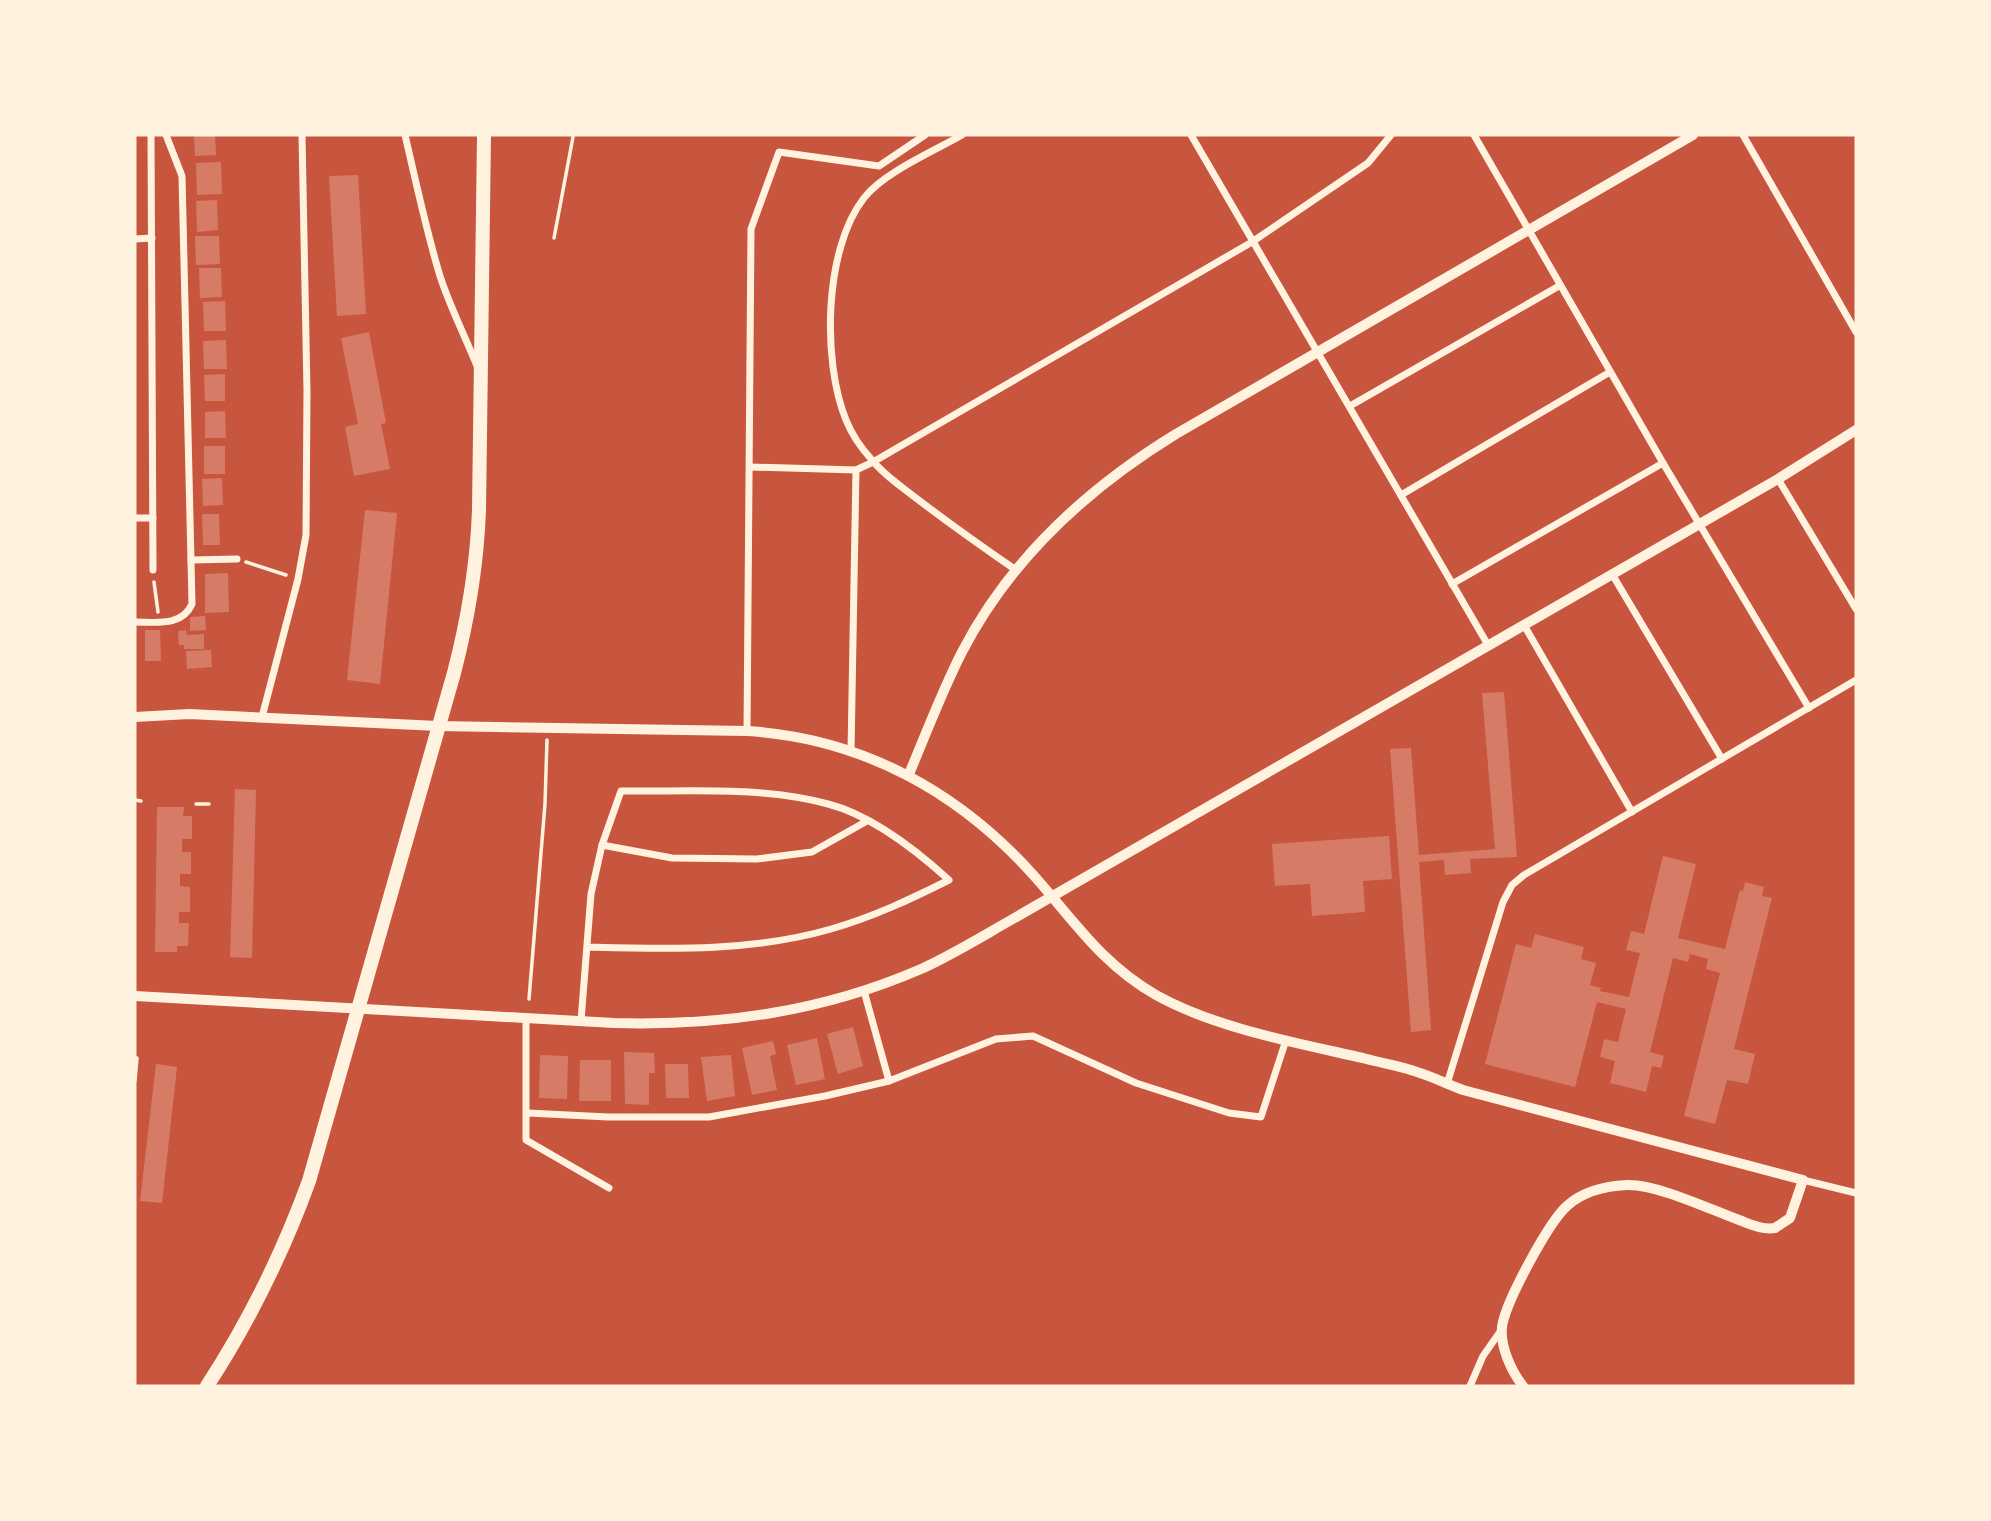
<svg xmlns="http://www.w3.org/2000/svg" width="1991" height="1521" viewBox="0 0 1991 1521" font-family="'PT Sans',sans-serif">
<rect width="100%" height="100%" fill="#c8553d"/>
<g fill="#d67c66">
<path d="M194 135H215L216 155 195 156Z"/>
<path d="M221 162 222 194 197 195 196 163Z"/>
<path d="M358 175 366 314 337 316 329 176Z"/>
<path d="M217 200 218 230 197 232 196 201Z"/>
<path d="M195 236H219L220 264 196 265Z"/>
<path d="M199 268H221L222 297 200 298Z"/>
<path d="M225 301 226 331H204L203 302Z"/>
<path d="M369 332 386 423 381 424 390 469 354 476 345 427 358 424 341 338Z"/>
<path d="M226 340 227 369H204L203 341Z"/>
<path d="M225 374V401H205L204 375Z"/>
<path d="M225 411 226 438H205V412Z"/>
<rect x="204" y="446" width="21" height="28"/>
<path d="M222 478 223 505 203 506 202 479Z"/>
<path d="M365 510 397 513 380 684 347 680Z"/>
<path d="M202 514H219L220 545H203Z"/>
<path d="M228 573 229 612 205 613V574Z"/>
<path d="M205 616 206 630 190 631V617Z"/>
<path d="M145 630H160L161 661H145Z"/>
<path d="M186 630 187 635 204 634V649H184V645H179L178 631Z"/>
<path d="M211 650 212 667 187 669 186 651Z"/>
<path d="M1504 692 1517 857 1470 859 1471 873 1445 875 1444 860 1419 862 1431 1030 1411 1032 1390 749 1411 748 1419 855 1495 849 1482 693Z"/>
<path d="M235 789 256 790 252 958 230 957Z"/>
<path d="M157 807H184L183 816H192V839H182V852H191V874H180V886L190 887V912H179V923H189L188 946H177V952H155Z"/>
<path d="M1389 836 1392 879 1363 881 1365 912 1312 916 1310 884 1275 886 1272 844Z"/>
<path d="M1663 856 1696 864 1678 938 1725 949 1740 890 1743 891 1745 882 1764 887 1762 896 1772 898 1734 1049 1755 1054 1748 1084 1727 1080 1715 1124 1684 1116 1720 973 1706 969 1708 959 1690 954 1688 962 1673 958 1650 1052 1664 1056 1661 1068 1652 1066 1646 1092 1610 1083 1615 1061 1600 1057 1604 1039 1618 1042 1626 1009 1597 1002 1575 1087 1485 1064 1516 944 1531 948 1535 934 1584 947 1581 959 1596 963 1590 985 1601 988 1600 991 1629 997 1640 953 1626 950 1631 931 1644 934Z"/>
<path d="M853 1027 863 1066 838 1074 827 1034Z"/>
<path d="M817 1038 825 1079 796 1085 787 1045Z"/>
<path d="M773 1041 776 1054 770 1056 777 1090 752 1095 742 1048Z"/>
<path d="M624 1052 654 1053 655 1073H649V1105L625 1104Z"/>
<path d="M540 1055 568 1056 567 1099 539 1098Z"/>
<path d="M731 1055 735 1096 707 1101 701 1057Z"/>
<path d="M580 1060H611V1101H579Z"/>
<path d="M156 1064 177 1067 162 1203 140 1201Z"/>
<path d="M665 1064H688L689 1098H666Z"/>
</g>
<g fill="none" stroke-linecap="round" stroke-linejoin="round">
<g stroke="#fff3e0" stroke-width="3.5">
<path d="M554 238 573 137"/>
<path d="M246 562 286 575"/>
<path d="M154 582 158 612"/>
<path d="M135 800 141 801"/>
<path d="M196 804H209"/>
<path d="M529 999 545 804 547 740"/>
<path d="M135 1058H137L135 1080"/>
</g>
<g stroke="#fff3e0" stroke-width="7">
<path d="M151 135 153 570"/>
<path d="M405 135C416 182 426 230 440 276 450 307 465 336 477 366"/>
<path d="M962 135C934 151 883 173 864 198 824 249 822 361 846 420 852 435 861 448 872 460 883 474 898 484 912 495 946 521 981 546 1016 570"/>
<path d="M1191 135 1488 645"/>
<path d="M1474 135 1663 463 1809 708"/>
<path d="M1743 135 1856 332"/>
<path d="M135 239 152 238"/>
<path d="M1350 406 1559 286"/>
<path d="M750 467 856 470 873 462 1252 242 1368 163 1391 135"/>
<path d="M1778 479 1856 609"/>
<path d="M1401 495 1610 372"/>
<path d="M135 518H153"/>
<path d="M191 560 237 559"/>
<path d="M1612 574 1722 759"/>
<path d="M1452 584 1663 463"/>
<path d="M135 622C156 622 182 627 192 604L182 176 166 135"/>
<path d="M1524 625 1632 812"/>
<path d="M262 717 298 579 306 535 307 391 302 135"/>
<path d="M747 731 751 229 779 152 879 166 925 135"/>
<path d="M851 752 856 470"/>
<path d="M602 845 672 858 757 859 812 852 867 821"/>
<path d="M526 1018V1140L609 1188"/>
<path d="M581 1021 591 894 602 845 621 791C689 792 762 786 828 804 871 815 917 851 949 880 911 899 873 917 831 929 752 952 668 949 587 947"/>
<path d="M889 1081 996 1039 1033 1036 1136 1083 1229 1113 1261 1117 1286 1040"/>
<path d="M1447 1084 1503 902 1512 885 1524 875 1856 680"/>
<path d="M528 1113 608 1117H709L825 1096 889 1081 864 991"/>
<path d="M1803 1180 1856 1193"/>
<path d="M1470 1386 1483 1356 1502 1329"/>
</g>
<g stroke="#fff3e0" stroke-width="10">
<path d="M135 717 189 714 438 726 747 731C862 738 960 792 1036 878 1075 922 1102 964 1156 995 1215 1028 1297 1043 1363 1058 1380 1063 1397 1065 1414 1071 1431 1076 1447 1084 1463 1090L1803 1180 1790 1218 1775 1228C1762 1230 1750 1224 1739 1220 1709 1209 1657 1184 1627 1185 1606 1186 1584 1191 1568 1205 1549 1221 1505 1303 1502 1327 1500 1346 1511 1371 1523 1386"/>
<path d="M909 774C926 734 942 691 962 652 1010 559 1088 488 1176 434L1693 135"/>
<path d="M135 996 614 1023C721 1026 822 1012 921 969 952 955 981 937 1011 920L1778 479 1856 430"/>
</g>
<path stroke="#fff3e0" stroke-width="14" d="M207 1386C250 1320 282 1255 309 1181L454 673C468 619 477 566 479 510L484 135"/>
</g>
<rect width="1991" height="1521" fill="none" stroke="#fff3e0" stroke-width="273"/>
</svg>
